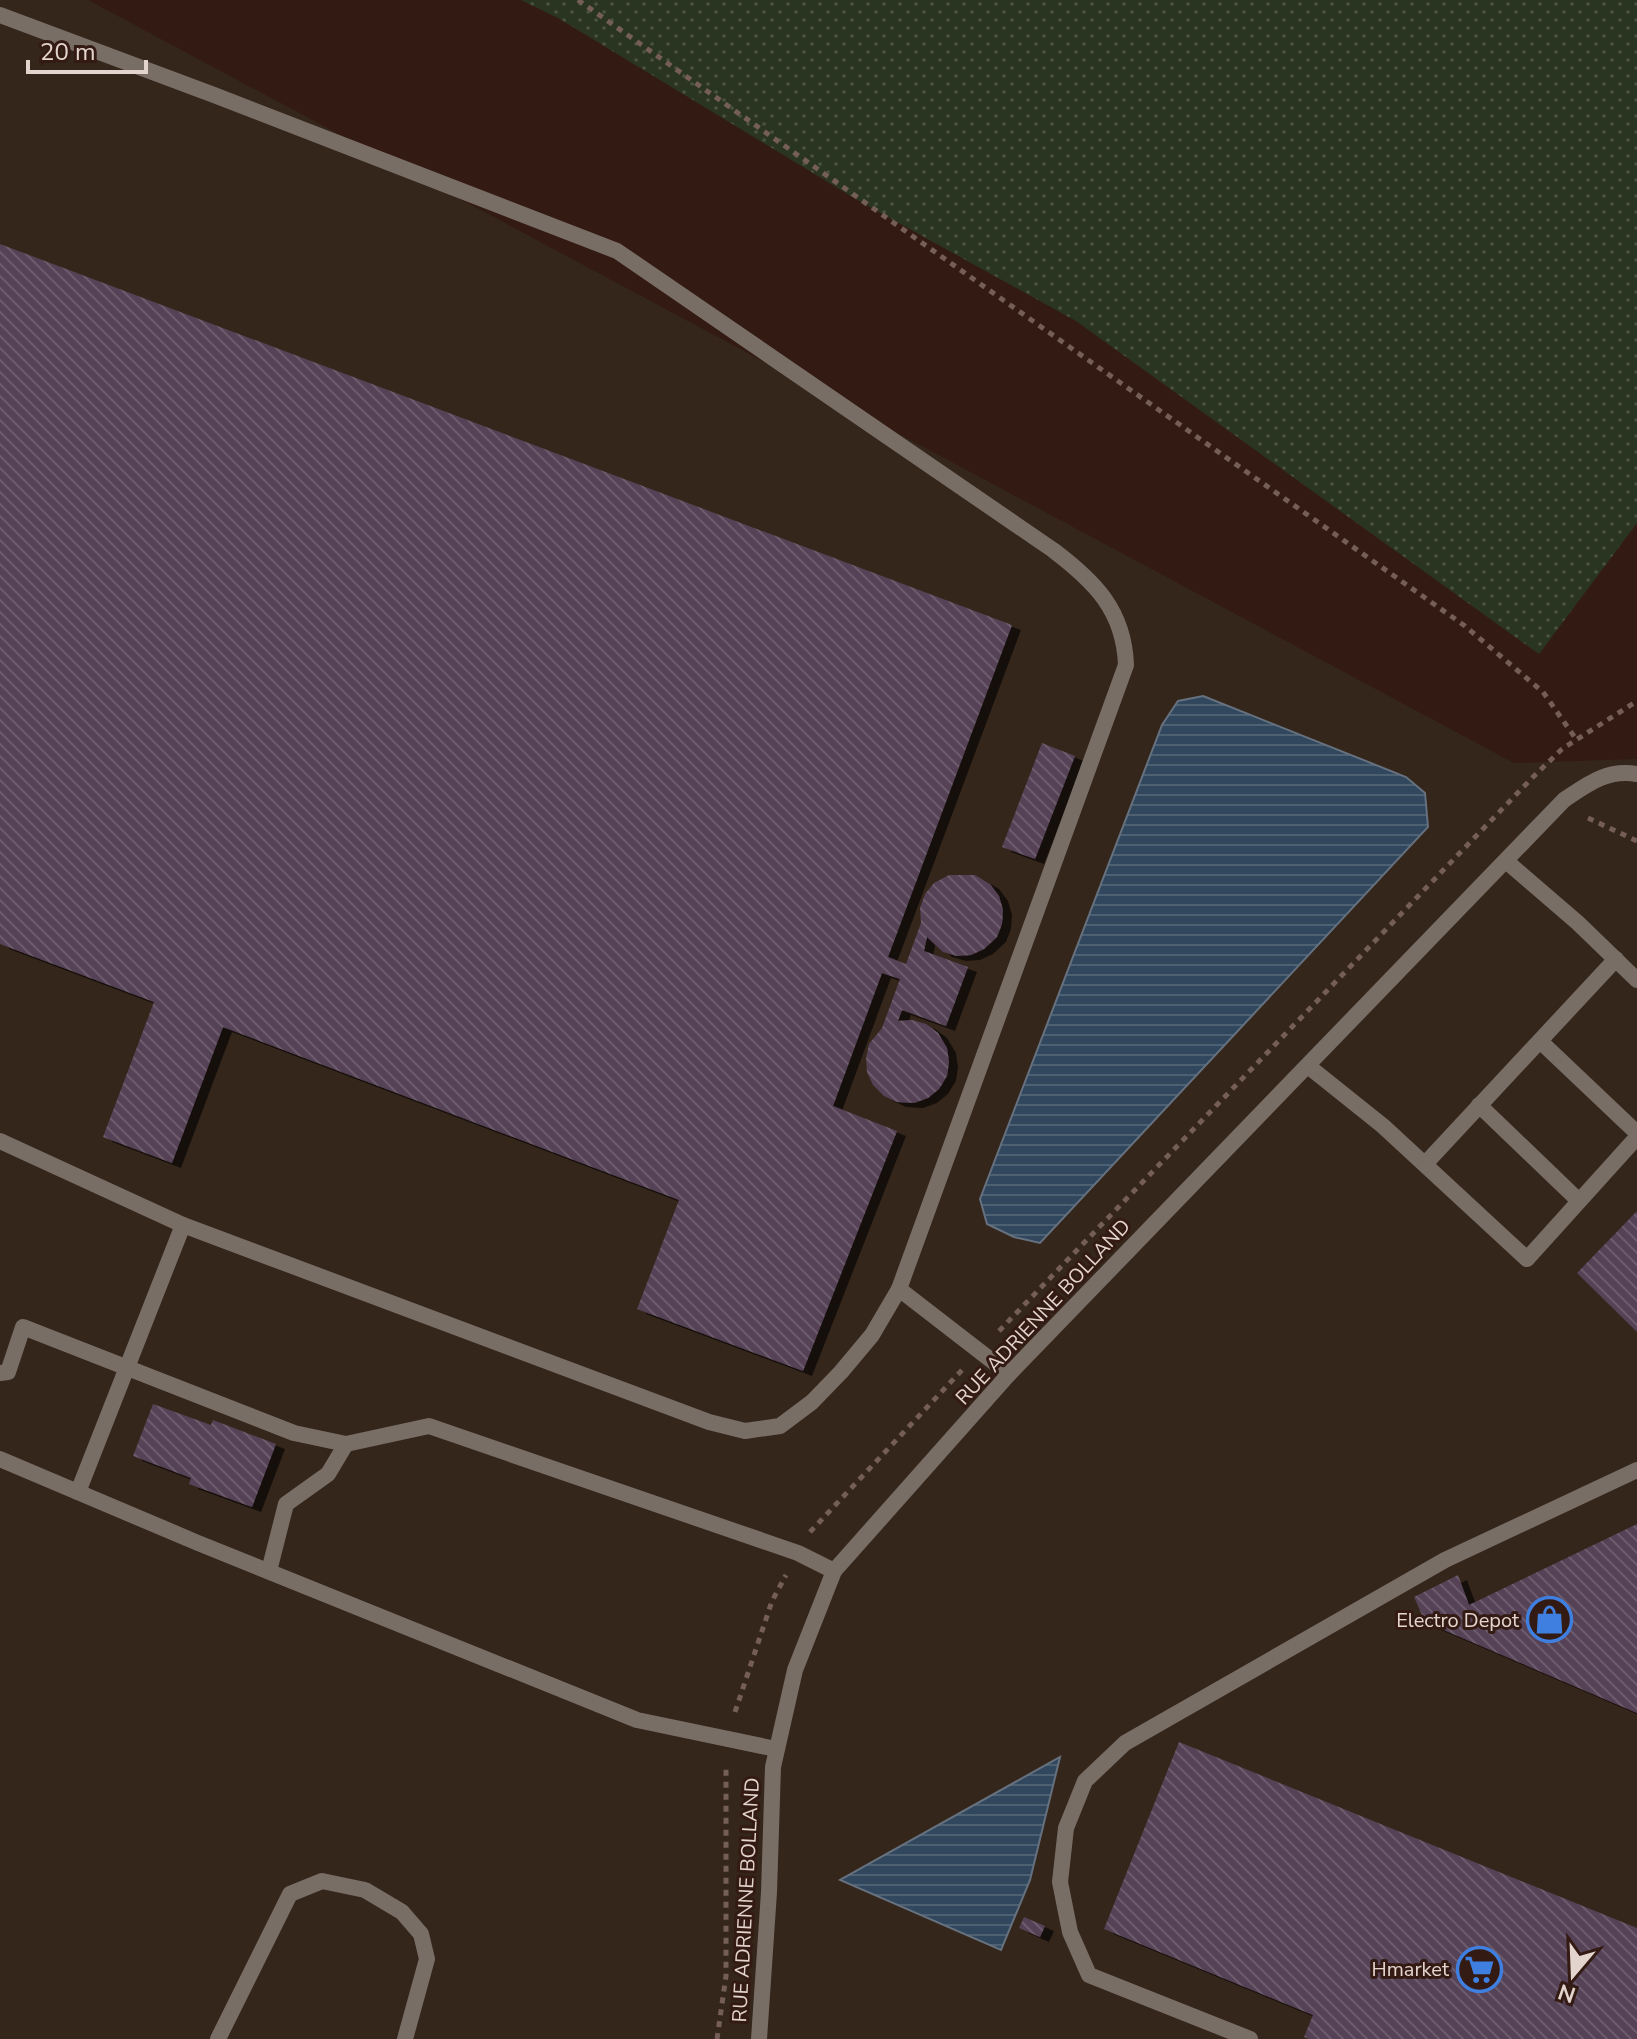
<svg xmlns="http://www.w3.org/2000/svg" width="1637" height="2039" viewBox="0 0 1637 2039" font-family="'Nunito Sans',sans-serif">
<defs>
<pattern id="grass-dots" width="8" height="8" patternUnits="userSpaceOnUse" patternTransform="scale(2)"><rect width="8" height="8" fill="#2a3521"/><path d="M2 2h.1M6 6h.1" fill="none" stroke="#495140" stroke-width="1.8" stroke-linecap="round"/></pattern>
<pattern id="water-rules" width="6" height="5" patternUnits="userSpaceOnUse" patternTransform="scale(2)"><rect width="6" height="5" fill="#30475d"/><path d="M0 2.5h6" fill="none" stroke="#4e6173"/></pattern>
<pattern id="building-back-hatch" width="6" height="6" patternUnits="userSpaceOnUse" patternTransform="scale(2)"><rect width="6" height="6" fill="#554256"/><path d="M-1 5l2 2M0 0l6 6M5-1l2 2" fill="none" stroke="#6d5c6d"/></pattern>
<filter id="shadow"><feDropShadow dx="9" dy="5" stdDeviation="0" flood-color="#0009"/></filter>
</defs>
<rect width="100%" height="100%" fill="#331b13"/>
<path fill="#35261b" d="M0 0H88L1514 763 1637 759V2039H0Z"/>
<path fill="url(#grass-dots)" d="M521 0H1637V523L1539 654 1076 321 859 201 558 18Z"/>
<g fill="url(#water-rules)" stroke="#66717f" stroke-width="2">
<path d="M1203 696 1406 777 1425 793 1428 827 1040 1243 1014 1237 987 1224 980 1199 1162 725 1178 701Z"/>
<path d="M1060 1757 1030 1880 1001 1950 840 1880Z"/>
</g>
<g fill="url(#building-back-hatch)" filter="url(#shadow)">
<path d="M0 244 1012 625 888 957 906 964 921 923 920 908 925 894 934 883 949 875H975L990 884 999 896 1003 910 1002 924 997 937 984 949 971 955 957 956 943 952 927 937 924 951 968 967 946 1026 902 1010 898 1021 912 1020 926 1024 938 1033 947 1048 949 1062 947 1076 939 1089 928 1098 914 1103 897 1102 884 1096 873 1085 867 1072 866 1058 869 1044 882 1028 900 979 882 973 833 1106 897 1131 803 1371 637 1309 679 1200 223 1027 172 1163 103 1137 154 1002 0 944Z"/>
<path d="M1042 743 1075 756 1035 859 1002 847Z"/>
<path d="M1637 1211V1332L1577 1273Z"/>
<path d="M153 1404 211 1425 213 1420 276 1444 252 1507 189 1484 191 1478 133 1456Z"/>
<path d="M1637 1524V1713L1425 1622 1414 1597 1458 1575 1469 1605Z"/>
<path d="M1179 1742 1637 1928V2039H1309L1304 2037 1313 2015 1104 1929Z"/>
<path d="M1024 1917 1045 1926 1040 1937 1019 1928Z"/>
</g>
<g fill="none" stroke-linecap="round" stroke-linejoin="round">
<g stroke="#745e57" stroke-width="5" stroke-dasharray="6 6" stroke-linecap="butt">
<path d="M578 0 1465 626 1543 692 1576 739"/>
<path d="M1588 818 1637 841"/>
<path d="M999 1331 1533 777 1562 749 1637 701"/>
<path d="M810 1532 962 1370"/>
<path d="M735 1712 772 1601 786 1575"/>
<path d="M717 2039 726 1976V1765"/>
</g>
<g stroke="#796e66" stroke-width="16">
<path d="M0 15 214 95 617 251 1053 550C1094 581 1124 610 1126 665L899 1289"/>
<path d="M1506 861 1578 923 1637 980"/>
<path d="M1540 1041 1637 1133"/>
<path d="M1308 1066 1383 1126 1527 1259 1637 1137"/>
<path d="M1479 1105 1579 1201"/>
<path d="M0 1141 183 1225 709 1422 745 1431 780 1426 812 1402 841 1372 872 1335 899 1289 1009 1374"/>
<path d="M1425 1164 1616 959"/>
<path d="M0 1373 8 1372 23 1327 294 1433 346 1444 429 1426 798 1553 834 1571"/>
<path d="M0 1459 198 1543 637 1720 776 1749"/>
<path d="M78 1492 183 1225"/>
<path d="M269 1571 286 1504 328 1474 346 1444"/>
<path d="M218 2039 290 1894 322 1881 365 1890 402 1912 421 1934 427 1959 405 2039"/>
<path d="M1250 2039 1089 1975 1070 1932 1060 1882 1066 1828 1085 1781 1125 1743 1445 1560 1637 1470"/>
</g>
<path stroke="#796e66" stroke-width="16" d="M759 2039 769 1892 773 1767 795 1670 834 1571 1009 1374 1564 800C1588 784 1607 769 1637 774"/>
</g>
<defs>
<symbol id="shop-ring" viewBox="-11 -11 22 22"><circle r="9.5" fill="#331b13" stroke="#3f7fe0" stroke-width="1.5"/><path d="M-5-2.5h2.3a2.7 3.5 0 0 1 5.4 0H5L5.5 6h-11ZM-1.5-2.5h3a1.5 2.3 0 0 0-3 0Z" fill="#3f7fe0"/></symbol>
<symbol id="supermarket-ring" viewBox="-11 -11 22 22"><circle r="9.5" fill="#331b13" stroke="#3f7fe0" stroke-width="1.5"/><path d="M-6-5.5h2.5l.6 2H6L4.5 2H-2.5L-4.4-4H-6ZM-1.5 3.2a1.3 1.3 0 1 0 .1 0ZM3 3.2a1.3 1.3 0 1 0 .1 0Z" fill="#3f7fe0"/></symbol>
</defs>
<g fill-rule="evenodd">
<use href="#shop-ring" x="1524" y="1594" width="51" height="51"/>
<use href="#supermarket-ring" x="1454" y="1944" width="51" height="51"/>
</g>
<g text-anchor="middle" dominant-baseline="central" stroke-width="6" stroke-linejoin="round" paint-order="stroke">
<g font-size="20" fill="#e4d4ce" stroke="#331b13">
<text transform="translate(1043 1312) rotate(-47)">RUE ADRIENNE BOLLAND</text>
<text transform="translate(746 1900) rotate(-87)">RUE ADRIENNE BOLLAND</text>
</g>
<g font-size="20" fill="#e4d4ce" stroke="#331b13" text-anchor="end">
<text x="1519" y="1620">Electro Depot</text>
<text x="1449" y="1969">Hmarket</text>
</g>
</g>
<g transform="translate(1573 1975) rotate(199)" stroke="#331b13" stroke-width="6" paint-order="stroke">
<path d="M0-6L14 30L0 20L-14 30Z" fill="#e4d4ce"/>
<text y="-12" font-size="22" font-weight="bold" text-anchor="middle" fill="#e4d4ce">N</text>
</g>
<path d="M28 60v12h118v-12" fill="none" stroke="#e4d4ce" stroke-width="4"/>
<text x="40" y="60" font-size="24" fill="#e4d4ce" stroke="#331b13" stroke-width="6" paint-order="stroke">20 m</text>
</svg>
